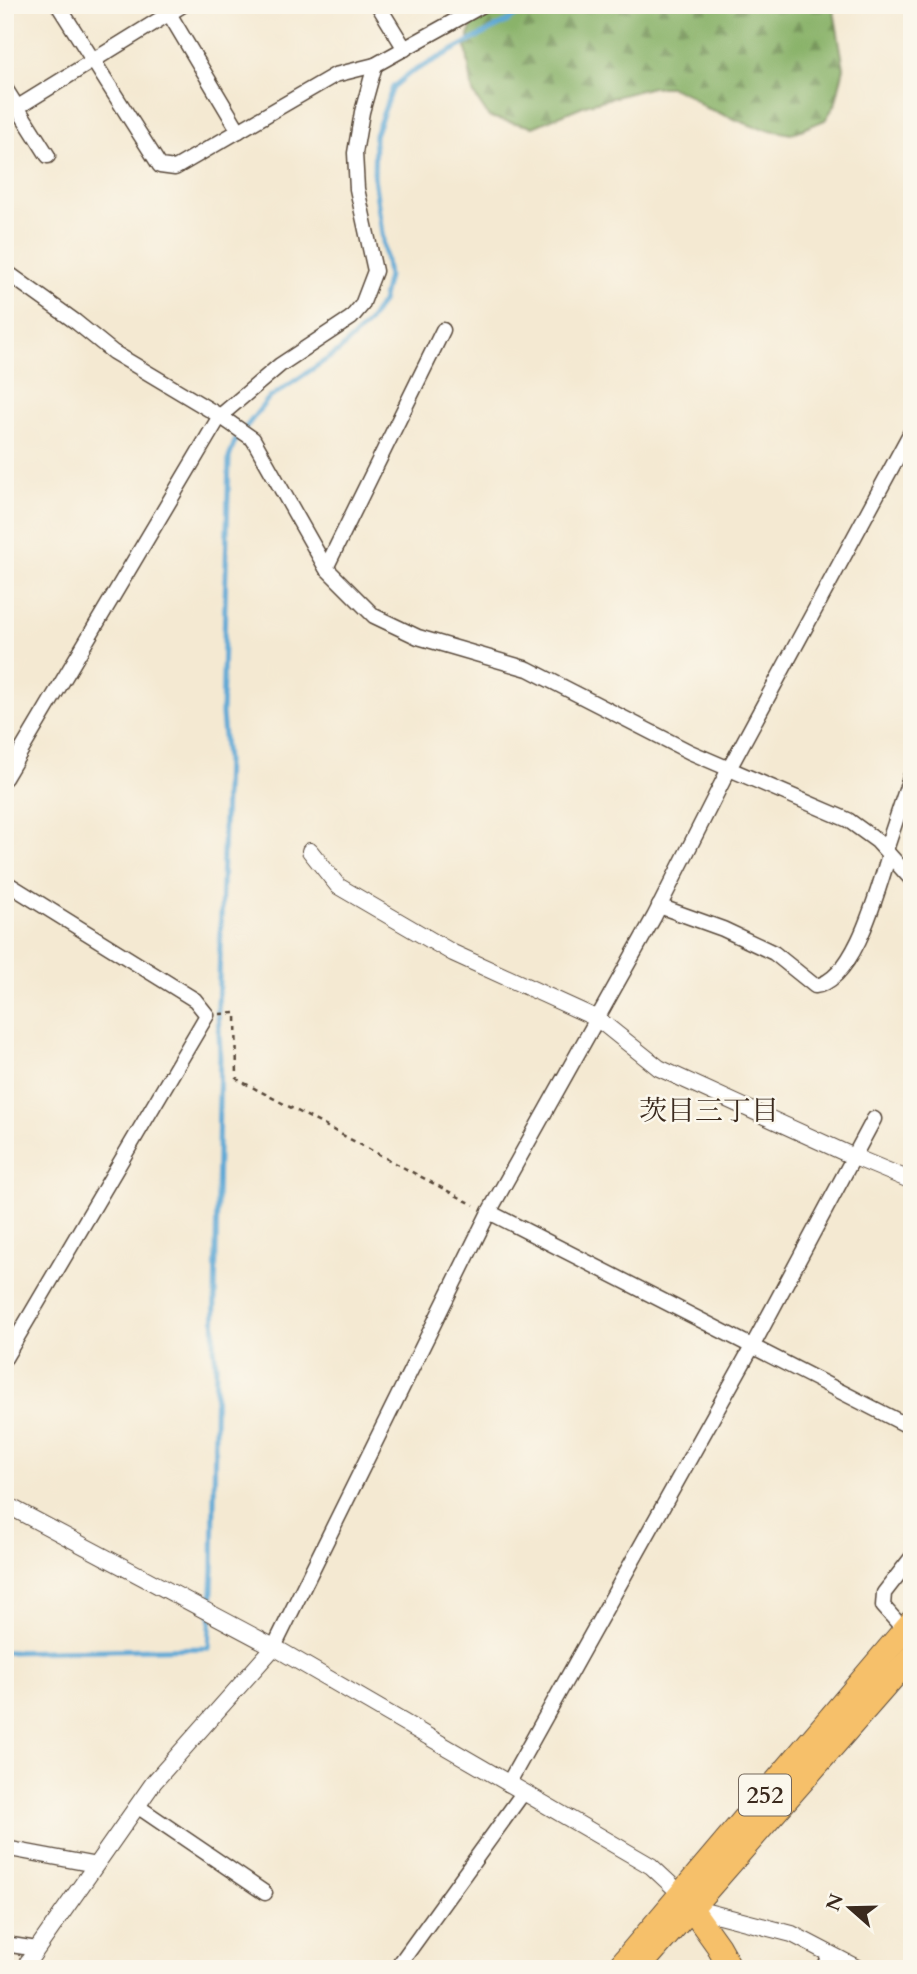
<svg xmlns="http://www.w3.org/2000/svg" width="917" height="1974" viewBox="0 0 917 1974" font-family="Cardo,'Noto Serif JP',serif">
<defs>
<pattern id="forest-firs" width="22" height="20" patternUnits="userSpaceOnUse" patternTransform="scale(1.75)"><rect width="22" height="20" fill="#8ab36b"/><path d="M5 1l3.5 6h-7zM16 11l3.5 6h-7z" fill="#729257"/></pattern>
</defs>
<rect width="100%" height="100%" fill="#fbf7ec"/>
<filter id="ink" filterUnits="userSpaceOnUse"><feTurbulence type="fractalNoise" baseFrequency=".0143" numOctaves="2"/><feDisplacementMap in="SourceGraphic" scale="14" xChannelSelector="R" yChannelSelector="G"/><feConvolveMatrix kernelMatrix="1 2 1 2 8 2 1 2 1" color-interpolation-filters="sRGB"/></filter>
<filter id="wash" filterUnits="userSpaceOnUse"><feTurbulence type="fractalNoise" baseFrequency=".00686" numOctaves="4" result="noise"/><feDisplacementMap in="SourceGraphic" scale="28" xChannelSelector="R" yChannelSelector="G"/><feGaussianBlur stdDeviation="1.57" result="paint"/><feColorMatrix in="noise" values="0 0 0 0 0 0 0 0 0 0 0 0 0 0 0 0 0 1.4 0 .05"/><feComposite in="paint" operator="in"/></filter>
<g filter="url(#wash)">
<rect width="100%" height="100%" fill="#f4e9d2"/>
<path fill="url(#forest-firs)" stroke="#626e44" stroke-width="2" d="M477 5H833L844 68 835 105 825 120 791 134 755 127 706 108 689 95 671 87H652L585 105 533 127 489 117 473 93 466 47Z"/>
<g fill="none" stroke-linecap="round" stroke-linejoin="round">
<path stroke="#5da8d5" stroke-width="5" d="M5 1652 209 1648 213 1569 216 1364 214 1347 220 1052 218 1011 226 760 222 714 229 458 235 441 268 399 339 351 367 324 382 302 388 276 374 177 375 135 393 87 410 73 508 21 531 5"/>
</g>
</g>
<g filter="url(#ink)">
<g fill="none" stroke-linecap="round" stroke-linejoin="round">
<defs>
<g id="minor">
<path d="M58 5 160 166 175 168 335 75 375 65 483 5"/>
<path d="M164 5 239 131"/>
<path d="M378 5 405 49"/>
<path d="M5 88 48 156"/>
<path d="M5 115 183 5"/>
<path d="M5 271 76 322 113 352 220 416 253 439 326 568 374 616 418 637 528 669 690 752 848 820 877 841 912 880"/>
<path d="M326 568 443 330"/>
<path d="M5 778 220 416 280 365 351 318 362 305 375 271 357 189 355 153 362 112 375 65"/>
<path d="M886 850 912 772"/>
<path d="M5 882 195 1000 207 1015 5 1358"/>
<path d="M659 906 723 929 774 953 815 986C855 981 878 889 889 855"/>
<path d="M489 1212 912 1428"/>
<path d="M912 1557 884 1593 883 1606 912 1639"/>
<path d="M274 1647 489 1212 654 917 730 767 912 430"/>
<path d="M508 1784 752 1347 874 1119"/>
<path d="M137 1806 265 1893"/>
<path d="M5 1848 96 1865"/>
<path d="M5 1944 37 1949"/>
<path d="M396 1969 523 1793"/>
<path d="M824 1969 830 1954"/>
</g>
<g id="tertiary">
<path d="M310 851 338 886 453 953 598 1019 659 1068 852 1156 912 1181"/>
<path d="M5 1504 274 1647 154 1782 23 1969"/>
<path d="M274 1647 651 1866 681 1894"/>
<path d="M692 1908 792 1934 859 1969"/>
</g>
<g id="trunk">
<path d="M683 1897 718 1946 731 1969"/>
<path d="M617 1969 912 1621"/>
<path d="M638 1969 912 1656"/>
</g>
</defs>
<use href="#minor" stroke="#574739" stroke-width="17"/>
<use href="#tertiary" stroke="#574739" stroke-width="18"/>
<use href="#trunk" stroke="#574739" stroke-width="25"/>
<path stroke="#574739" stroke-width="2.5" stroke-dasharray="5 5" stroke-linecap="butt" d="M220 1014 236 1013 237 1079 474 1205"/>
<use href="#minor" stroke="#fff" stroke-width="14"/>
<use href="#tertiary" stroke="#fff" stroke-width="16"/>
<use href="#trunk" stroke="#f6c06b" stroke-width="23"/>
</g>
</g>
<g text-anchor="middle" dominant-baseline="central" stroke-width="5" stroke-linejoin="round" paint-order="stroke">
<rect fill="#fbf7ec" stroke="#75685c" stroke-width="2" x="739" y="1774.5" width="52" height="41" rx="5"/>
<g font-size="24" font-weight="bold" fill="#3b2a1e">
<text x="765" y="1795">252</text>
</g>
<g font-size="28" fill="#3b2a1e" stroke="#fbf7ec">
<text x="709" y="1111">茨目三丁目</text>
</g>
</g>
<rect width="917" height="1974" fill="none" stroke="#fbf7ec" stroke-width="28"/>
<g transform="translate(850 1908) rotate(290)" stroke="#fbf7ec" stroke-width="5" paint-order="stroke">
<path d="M0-5L12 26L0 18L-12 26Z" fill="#3b2a1e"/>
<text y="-10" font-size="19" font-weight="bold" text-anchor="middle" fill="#3b2a1e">N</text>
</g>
</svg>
